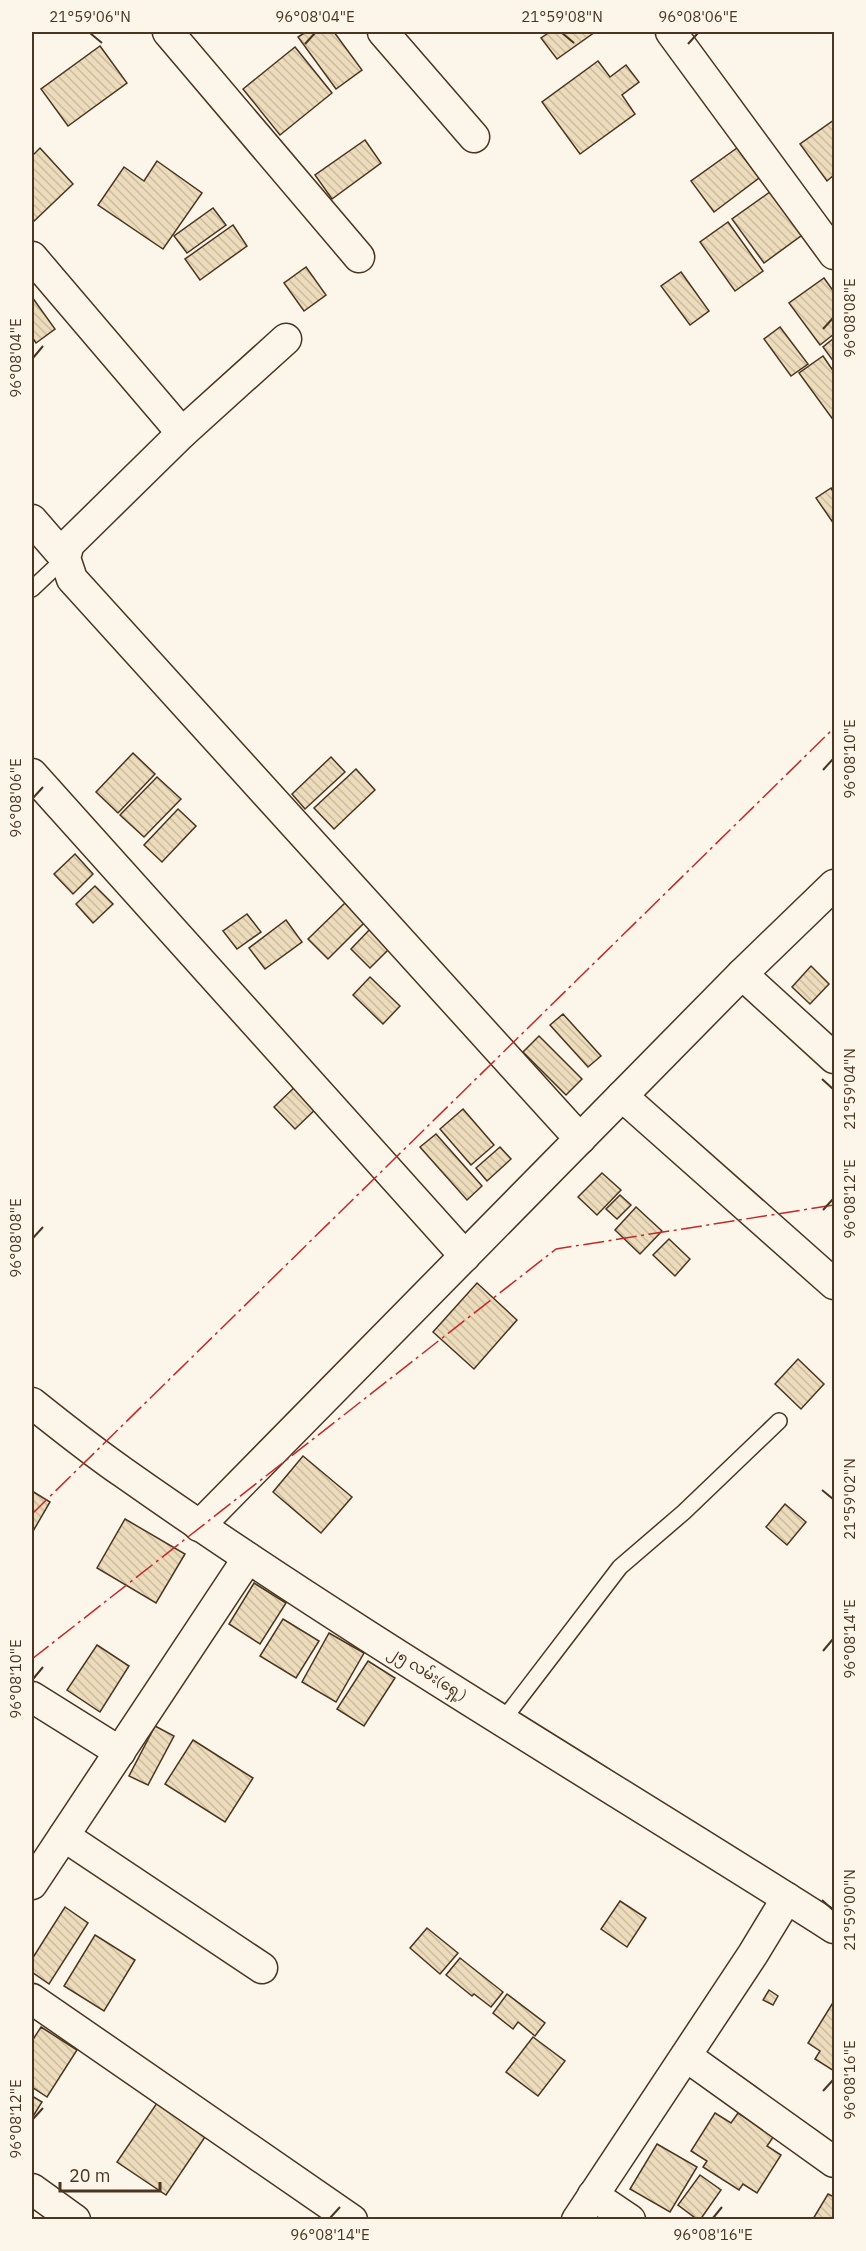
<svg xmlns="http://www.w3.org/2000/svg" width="866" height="2251" viewBox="0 0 866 2251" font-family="'IBM Plex Sans','Noto Sans Myanmar',sans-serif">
<defs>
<pattern id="building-back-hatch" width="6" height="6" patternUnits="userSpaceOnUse" patternTransform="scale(1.5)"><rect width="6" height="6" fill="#ecdcbc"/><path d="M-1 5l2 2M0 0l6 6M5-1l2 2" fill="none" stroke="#ccbda1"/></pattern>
</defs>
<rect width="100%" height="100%" fill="#fbf6e9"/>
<g fill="url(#building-back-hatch)" stroke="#4a3520" stroke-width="1.5">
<path d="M306 32H334L362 70 336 89 298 37Z"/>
<path d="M550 32H595L557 59 541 38Z"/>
<path d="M100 46 127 83 68 126 41 89Z"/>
<path d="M295 47 332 93 280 135 243 89Z"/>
<path d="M598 61 610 77 626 65 639 82 622 95 635 114 580 154 542 102Z"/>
<path d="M834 120V175L827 181 800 144Z"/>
<path d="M365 140 381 163 332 199 315 175Z"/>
<path d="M40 148 73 184 32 223V156Z"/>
<path d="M737 148 759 178 714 212 691 181Z"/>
<path d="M157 161 202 193 163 249 98 205 124 167 144 181Z"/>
<path d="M774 189 809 230 764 263 732 219Z"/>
<path d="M213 208 226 225 187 253 174 236Z"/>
<path d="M728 222 763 271 735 291 700 242Z"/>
<path d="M233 225 247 246 200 280 185 259Z"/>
<path d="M306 267 326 295 304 311 284 283Z"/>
<path d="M681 272 709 311 690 325 661 286Z"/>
<path d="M824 278 834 292V334L820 345 789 303Z"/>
<path d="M32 297 55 329 36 343 32 337Z"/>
<path d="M780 327 808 364 791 376 764 339Z"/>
<path d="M834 338V362L823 347Z"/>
<path d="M823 356 834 372V421L799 373Z"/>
<path d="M831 488 834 493V524L816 498Z"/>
<path d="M133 753 155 774 118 813 96 792Z"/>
<path d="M331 757 345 772 305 809 292 794Z"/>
<path d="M356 769 375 790 334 829 314 808Z"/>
<path d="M157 777 181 799 144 837 120 815Z"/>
<path d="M178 809 196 826 162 862 144 845Z"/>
<path d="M75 854 93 874 73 894 54 874Z"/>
<path d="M95 886 113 904 93 923 76 904Z"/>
<path d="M345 903 365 922 328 959 308 939Z"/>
<path d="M247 914 261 932 237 949 223 931Z"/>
<path d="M286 920 302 942 265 969 249 948Z"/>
<path d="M371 928 390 948 370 968 351 949Z"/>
<path d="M811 966 829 984 810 1004 792 987Z"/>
<path d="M370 977 400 1006 383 1024 353 995Z"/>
<path d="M563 1014 601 1056 588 1067 550 1025Z"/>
<path d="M539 1036 582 1079 566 1095 523 1052Z"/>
<path d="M300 1082 321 1104 295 1129 274 1107Z"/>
<path d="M463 1109 494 1145 471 1165 440 1129Z"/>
<path d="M436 1134 482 1186 467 1200 420 1147Z"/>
<path d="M500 1147 511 1159 487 1181 476 1168Z"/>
<path d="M602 1173 621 1190 597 1215 578 1197Z"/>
<path d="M620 1195 631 1205 617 1219 606 1209Z"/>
<path d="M636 1207 662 1231 640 1254 615 1230Z"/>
<path d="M669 1239 690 1259 675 1276 653 1255Z"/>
<path d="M477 1283 517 1320 474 1369 433 1332Z"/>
<path d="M798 1359 824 1384 801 1409 775 1384Z"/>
<path d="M303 1456 352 1497 321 1533 273 1492Z"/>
<path d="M32 1491 50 1502 32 1533Z"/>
<path d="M785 1504 806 1522 787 1545 766 1527Z"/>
<path d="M125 1519 185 1554 156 1603 97 1568Z"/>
<path d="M254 1583 286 1603 260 1644 229 1624Z"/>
<path d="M283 1619 319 1641 296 1678 260 1656Z"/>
<path d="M329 1633 364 1653 336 1702 302 1682Z"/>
<path d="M97 1645 129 1666 100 1712 67 1690Z"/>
<path d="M368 1661 395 1678 364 1726 337 1709Z"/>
<path d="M155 1726 174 1736 148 1785 129 1776Z"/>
<path d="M193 1740 253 1778 225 1822 165 1784Z"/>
<path d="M620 1901 646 1918 627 1947 601 1929Z"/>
<path d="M65 1907 88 1923 49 1984 32 1972V1959Z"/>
<path d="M427 1928 458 1953 440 1974 410 1948Z"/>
<path d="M95 1935 135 1960 104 2011 64 1986Z"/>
<path d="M460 1958 503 1992 491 2007 474 1994 472 1996 446 1975Z"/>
<path d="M769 1990 778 1996 773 2005 763 2000Z"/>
<path d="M507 1994 545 2023 535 2036 518 2022 513 2029 493 2013Z"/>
<path d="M834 2001V2071L815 2059 820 2051 808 2043Z"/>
<path d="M41 2027 77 2050 47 2097 32 2087V2041Z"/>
<path d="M533 2037 565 2061 538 2096 506 2072Z"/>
<path d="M32 2096 42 2102 32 2118Z"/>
<path d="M157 2103 205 2137 166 2195 117 2162Z"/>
<path d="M715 2113 731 2123 738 2113 774 2136 767 2146 781 2155 757 2193 743 2184 739 2190 703 2167 707 2161 691 2151Z"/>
<path d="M657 2144 697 2167 670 2212 630 2189Z"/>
<path d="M700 2175 721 2190 700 2220H698L678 2205Z"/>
<path d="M828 2194 834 2197V2220H815L813 2219Z"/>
</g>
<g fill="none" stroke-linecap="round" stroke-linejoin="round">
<defs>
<g id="lane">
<path d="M32 589 65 558"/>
<path d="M503 1720 620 1567 684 1512 779 1421"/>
</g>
<g id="street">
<path d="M168 32 359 257"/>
<path d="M383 32 474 137"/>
<path d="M671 32 834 254"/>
<path d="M32 257 182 433"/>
<path d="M286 339 182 433 69 544 65 558 72 579 580 1139"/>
<path d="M32 520 65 558"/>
<path d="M32 774 465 1256"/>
<path d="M742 974 834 1058"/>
<path d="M622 1096 834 1284"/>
<path d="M32 1403C62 1427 92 1451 124 1473 354 1635 597 1777 834 1928"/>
<path d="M199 1526 742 974 834 885"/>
<path d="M32 1697 120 1752"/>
<path d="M64 1836 262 1968"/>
<path d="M32 1884 248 1558"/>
<path d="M32 1999 352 2220"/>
<path d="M686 2056 834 2162"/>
<path d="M32 2189 75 2220"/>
<path d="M593 2195 630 2220"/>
<path d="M577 2220 753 1954 787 1898"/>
</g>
</defs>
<use href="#lane" stroke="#4a3520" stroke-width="18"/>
<use href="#street" stroke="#4a3520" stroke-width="33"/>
<use href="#lane" stroke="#fbf6e9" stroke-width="15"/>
<use href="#street" stroke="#fbf6e9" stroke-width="30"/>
<g stroke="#c62828" stroke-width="1.5" stroke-dasharray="21 4.5 3 4.5" stroke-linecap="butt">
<path d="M32 1514 834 728"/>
<path d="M32 1659 556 1249 834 1205"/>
</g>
</g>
<path fill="none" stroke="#4a3520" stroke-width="2" d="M90 33 102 43M562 33 574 43M305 44 315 33M688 44 698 33M823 329 833 318M33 358 43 346M823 770 833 759M33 798 43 787M822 1079 833 1089M823 1210 833 1199M33 1238 43 1227M822 1490 833 1499M823 1651 833 1639M33 1679 43 1667M822 1900 833 1910M823 2091 833 2080M33 2119 43 2108M330 2218 340 2207M713 2218 722 2207"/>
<g text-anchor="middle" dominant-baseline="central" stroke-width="4.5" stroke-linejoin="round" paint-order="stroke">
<g font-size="15" fill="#4a3520" stroke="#fbf6e9">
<text transform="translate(428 1673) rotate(32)">၂၅ လမ်း(ရှေ့)</text>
</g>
</g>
<rect width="866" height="2251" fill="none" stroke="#fbf6e9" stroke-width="66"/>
<path d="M60 2182v9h100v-9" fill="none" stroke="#4a3520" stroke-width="3"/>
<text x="69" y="2182" font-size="18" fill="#4a3520" stroke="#fbf6e9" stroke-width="4.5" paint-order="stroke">20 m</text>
<rect x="33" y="33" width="800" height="2185" fill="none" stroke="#4a3520" stroke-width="2"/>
<g font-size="15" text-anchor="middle" fill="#4a3520">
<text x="90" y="22">21°59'06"N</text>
<text x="315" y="22">96°08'04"E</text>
<text x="562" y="22">21°59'08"N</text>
<text x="698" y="22">96°08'06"E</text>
<text transform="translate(850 318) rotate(-90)" y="5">96°08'08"E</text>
<text transform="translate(16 358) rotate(-90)" y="5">96°08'04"E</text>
<text transform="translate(850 759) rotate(-90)" y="5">96°08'10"E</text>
<text transform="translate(16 798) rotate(-90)" y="5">96°08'06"E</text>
<text transform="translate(850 1089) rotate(-90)" y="5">21°59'04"N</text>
<text transform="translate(850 1199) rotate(-90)" y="5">96°08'12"E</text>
<text transform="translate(16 1238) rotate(-90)" y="5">96°08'08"E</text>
<text transform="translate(850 1499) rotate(-90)" y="5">21°59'02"N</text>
<text transform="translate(850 1639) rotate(-90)" y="5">96°08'14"E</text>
<text transform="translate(16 1679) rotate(-90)" y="5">96°08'10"E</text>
<text transform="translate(850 1910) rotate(-90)" y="5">21°59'00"N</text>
<text transform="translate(850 2080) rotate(-90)" y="5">96°08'16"E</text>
<text transform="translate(16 2119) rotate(-90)" y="5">96°08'12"E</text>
<text x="330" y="2240">96°08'14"E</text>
<text x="713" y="2240">96°08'16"E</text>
</g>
</svg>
